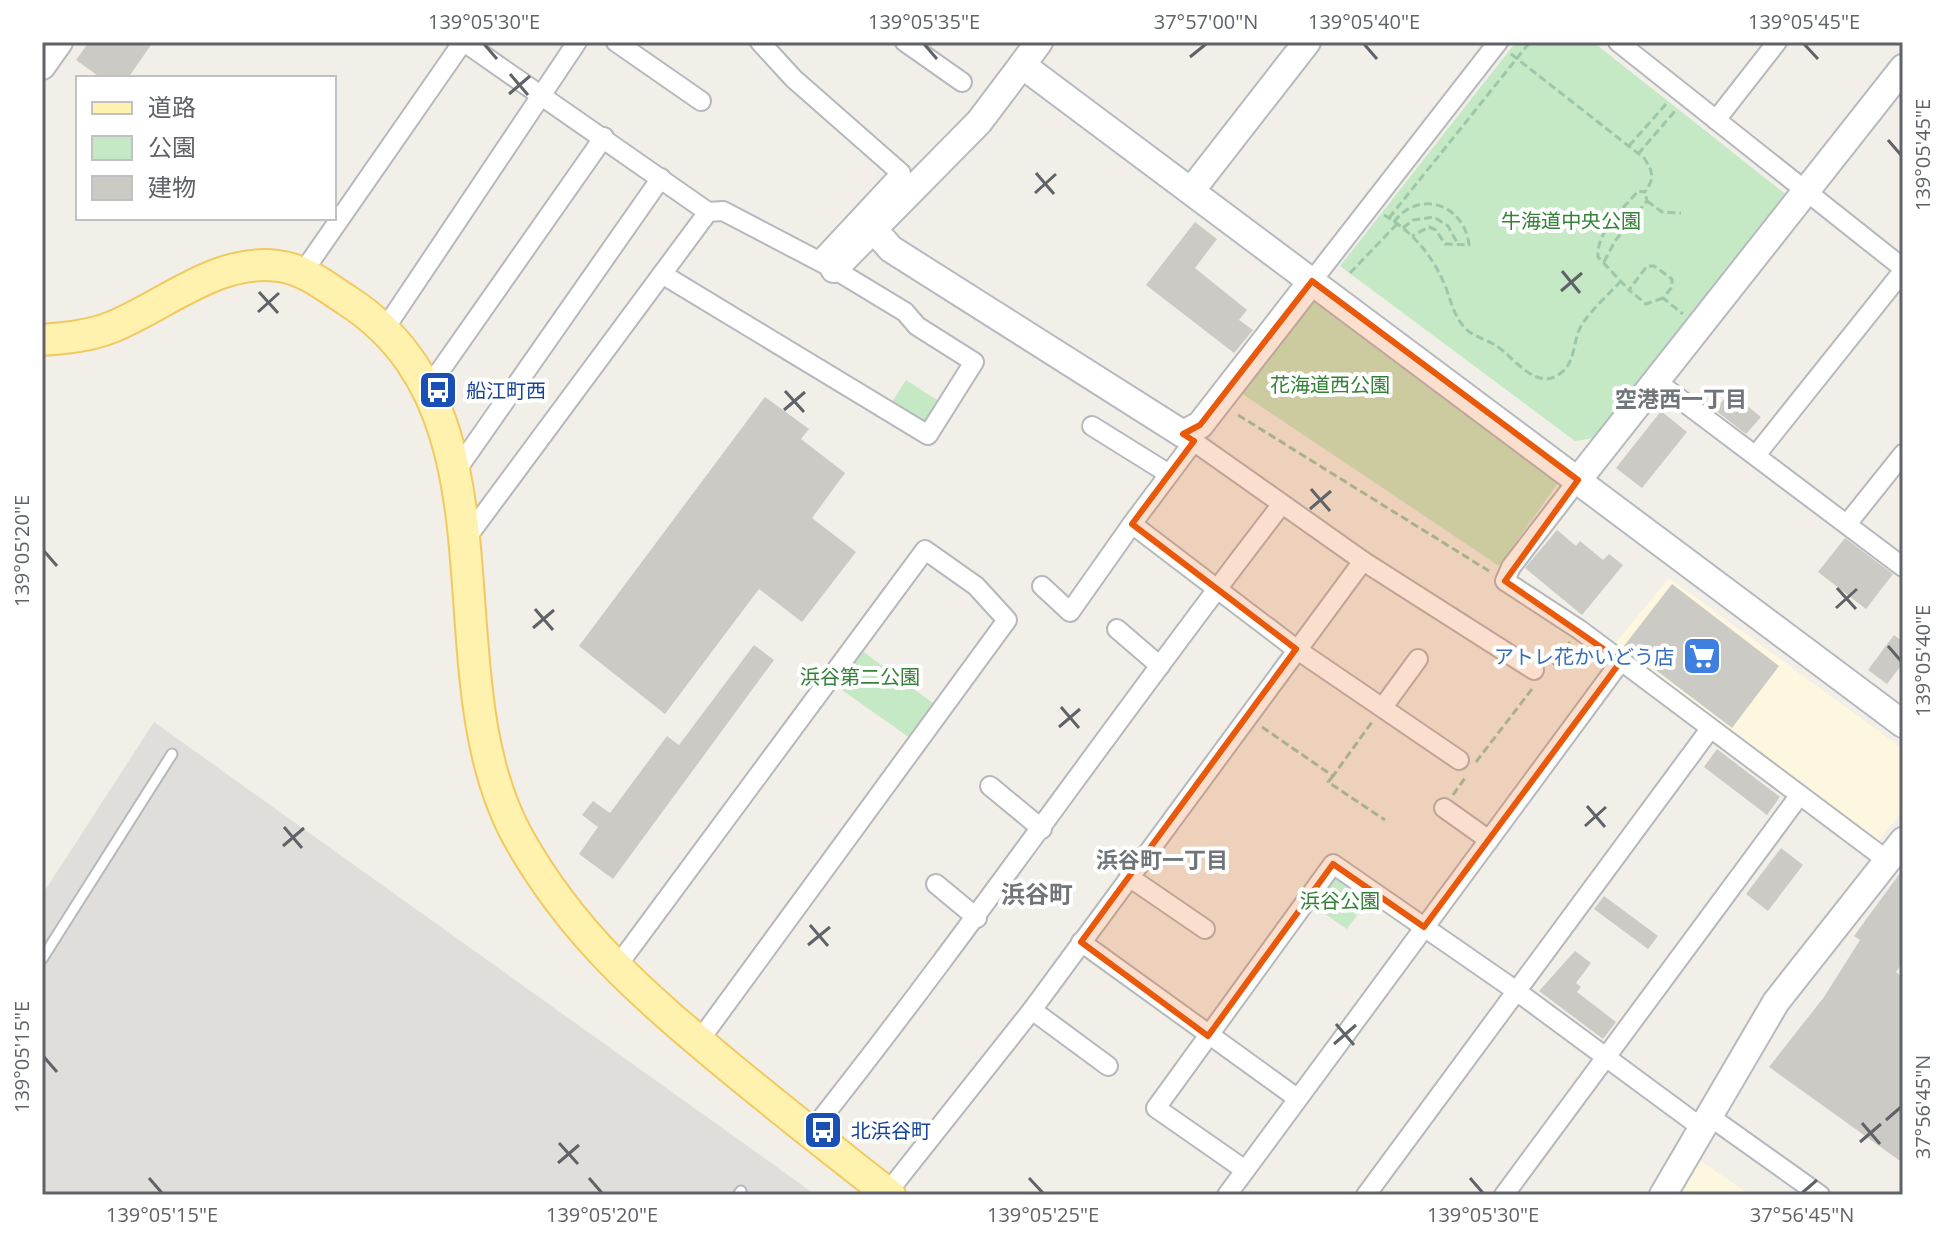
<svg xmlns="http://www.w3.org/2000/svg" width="1945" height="1237" viewBox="0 0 1945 1237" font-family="'Open Sans','Noto Sans JP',sans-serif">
<rect width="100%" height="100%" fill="#f1efe8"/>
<g fill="#fef7e0">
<path d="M1669 578 1903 749V810L1877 843 1613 646Z"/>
<path d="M1698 1159 1750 1195H1677Z"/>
</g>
<path fill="#e0deda" d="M154 722 816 1195H42V895Z"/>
<g fill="#c5e8c5">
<path d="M1516 42H1593L1788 196 1594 438 1575 441 1340 266Z"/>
<path d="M1314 302 1558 483 1499 566 1241 393Z"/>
<path d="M906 380 943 404 927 429 890 405Z"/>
<path d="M854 645 941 709 917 743 828 680Z"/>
<path d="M1333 869 1371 896 1347 929 1309 903Z"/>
</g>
<g fill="#cccac5">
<path d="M89 42H153L128 78H101L76 60Z"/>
<path d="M1195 222 1217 239 1195 268 1247 310 1239 320 1253 330 1234 353 1146 285Z"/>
<path d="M1730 392 1761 417 1746 434 1715 410Z"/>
<path d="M765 397 809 429 801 439 845 473 812 518 856 552 802 622 759 589 665 714 579 646Z"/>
<path d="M1661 411 1687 432 1642 488 1616 468Z"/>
<path d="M1557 530 1576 546 1580 541 1603 560 1609 554 1623 565 1582 615 1525 568Z"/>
<path d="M1845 538 1893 574 1866 609 1818 572Z"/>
<path d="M1672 584 1779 666 1732 728 1624 646Z"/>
<path d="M1894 635 1903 642V663L1887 684 1868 670Z"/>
<path d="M754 645 774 660 613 879 579 854 598 827 582 815 593 801 610 813 667 736 679 745Z"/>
<path d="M1717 749 1780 797 1767 815 1704 767Z"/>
<path d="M1781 848 1803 865 1768 911 1746 894Z"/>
<path d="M1903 869V962L1896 972 1903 978V1163L1769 1067 1824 997 1860 940 1854 936Z"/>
<path d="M1604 896 1658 936 1648 949 1594 909Z"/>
<path d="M1575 951 1591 963 1576 983 1581 987 1577 992 1616 1022 1603 1039 1539 991Z"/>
</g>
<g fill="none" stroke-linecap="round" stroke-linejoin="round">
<defs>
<g id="lane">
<path d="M42 959 172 754"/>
<path d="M738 1195 741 1191"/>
</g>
<g id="street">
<path d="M457 42 460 46 467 44 708 212 723 211 834 269 905 312 917 326 974 362 928 435 662 274"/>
<path d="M616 42 701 101"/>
<path d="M760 42 794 79 901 173 820 260"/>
<path d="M905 42 962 82"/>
<path d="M1618 42 1903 268"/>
<path d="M1716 120 1777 42"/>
<path d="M303 272 460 46"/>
<path d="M1312 281 1498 42"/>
<path d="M384 330 577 42"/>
<path d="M1656 381 1903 567"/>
<path d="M428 388 604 137"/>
<path d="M1092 426 1169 474"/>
<path d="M1186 436 1363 561 1534 670"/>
<path d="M1194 441 1132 524 1296 649 1459 760"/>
<path d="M1756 455 1903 271"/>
<path d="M456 471 661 178"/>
<path d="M1578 480 1511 567 1505 581 1580 630 1888 861"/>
<path d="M1847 524 1903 454"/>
<path d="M462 544 708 212"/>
<path d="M1042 586 1070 612 1132 524"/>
<path d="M1117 629 1160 666"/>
<path d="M1383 707 1418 659"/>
<path d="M990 786 1042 829"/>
<path d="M1444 808 1489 840"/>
<path d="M1129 877 1205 929"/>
<path d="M936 884 977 918"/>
<path d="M1081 942 1297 1098"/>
<path d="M615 969 925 550 976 586 1007 620 699 1041"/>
<path d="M1032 1010 1108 1066"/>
<path d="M1709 1116 1820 1195"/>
<path d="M810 1133C973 928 1121 711 1282 504"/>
<path d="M1245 1170 1156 1108 1333 864 1515 990 1702 1128"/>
<path d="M887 1193 1032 1010 1363 561"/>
<path d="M1227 1195 1621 661"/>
<path d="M1366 1195 1710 729"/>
<path d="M1504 1195 1799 796"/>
</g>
<g id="secondary">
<path d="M1022 65 1039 42"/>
<path d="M42 66 59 42"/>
<path d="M1191 191 1307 42"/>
<path d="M874 230 891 249 1183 434 1200 425 1312 281"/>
<path d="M834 269 979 122 1022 65 1903 724"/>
<path d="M1578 480 1903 68"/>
<path d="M1663 1195 1776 1002 1903 841"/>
</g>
<path id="primary" d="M42 340C66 338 90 336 112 327 166 305 217 258 278 266 305 269 326 287 348 301 526 417 426 673 519 839 573 935 643 995 727 1065 780 1109 835 1152 890 1195"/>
</defs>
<use href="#lane" stroke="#b5b8bc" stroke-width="13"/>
<use href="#street" stroke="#b5b8bc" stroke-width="22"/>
<use href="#secondary" stroke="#b6babf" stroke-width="30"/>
<use href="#primary" stroke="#f2c960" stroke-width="34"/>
<g stroke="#9cc7a9" stroke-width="3" stroke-dasharray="8 4" stroke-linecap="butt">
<path d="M1511 54 1644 158C1653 171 1655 178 1645 192L1638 191C1623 209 1596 232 1598 257L1629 290"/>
<path d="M1629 146 1666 104"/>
<path d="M1638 154 1675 111"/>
<path d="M1647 201 1662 212 1681 213"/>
<path d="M1384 215C1413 232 1434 257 1446 288 1451 302 1454 315 1464 327 1473 337 1484 338 1495 345 1514 356 1536 394 1562 372 1577 360 1572 338 1583 323 1593 308 1608 295 1620 282"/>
<path d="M1389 218 1530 42"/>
<path d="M1394 222C1419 188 1465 205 1469 245L1445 244 1436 230 1429 227 1412 236"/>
<path d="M1403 228 1413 220 1434 217 1448 226 1458 244"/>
<path d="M1604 262 1615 241 1647 201 1645 192"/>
<path d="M1350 273 1397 224"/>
<path d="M1663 298 1646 304 1629 290 1647 266H1654L1672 279V287L1663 298 1683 314"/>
<path d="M1238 415 1489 571"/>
<path d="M1553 665 1570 642"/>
<path d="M1262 727 1333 776 1372 722"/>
<path d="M1476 762 1532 689"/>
<path d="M1333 776 1328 782 1385 820"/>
<path d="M1453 795 1465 778"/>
</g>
<use href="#lane" stroke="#fff" stroke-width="9"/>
<use href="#street" stroke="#fff" stroke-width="18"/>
<use href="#secondary" stroke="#fff" stroke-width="26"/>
<use href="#primary" stroke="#fff2af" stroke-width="30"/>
</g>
<path fill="#e8590c" fill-opacity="0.2" stroke="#e8590c" stroke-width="6" stroke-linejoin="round" d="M1312 281 1578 480 1505 581 1621 661 1424 927 1333 864 1208 1036 1081 942 1296 649 1132 524 1194 441 1183 434 1200 425Z"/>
<path fill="none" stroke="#5f6368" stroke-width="3" d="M484 44 497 59M924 44 937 59M1364 44 1377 59M1804 44 1818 59M1190 57 1206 44M510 74 528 95M509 94 530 76M1888 140 1901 155M1036 173 1054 194M1035 193 1056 174M1562 271 1580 293M1561 291 1582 273M259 292 278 313M258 312 279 293M785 391 804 412M784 410 805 392M1311 489 1330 511M1310 509 1331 491M44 551 57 566M1837 588 1856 609M1836 608 1857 589M535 609 553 630M533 628 554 610M1888 646 1901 661M1061 707 1079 728M1059 727 1080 709M1587 806 1605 827M1585 826 1606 807M284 827 302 848M283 846 304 828M810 925 828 946M808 945 830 927M1336 1024 1354 1045M1334 1044 1356 1025M44 1057 57 1072M1886 1120 1901 1107M1862 1123 1880 1144M1860 1142 1881 1124M559 1143 578 1164M558 1163 579 1145M149 1178 162 1193M589 1178 602 1193M1029 1178 1043 1193M1470 1178 1483 1193M1802 1193 1817 1180"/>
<defs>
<symbol id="bus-square" viewBox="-11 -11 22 22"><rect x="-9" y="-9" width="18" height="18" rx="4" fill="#1a4fb4" stroke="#fff"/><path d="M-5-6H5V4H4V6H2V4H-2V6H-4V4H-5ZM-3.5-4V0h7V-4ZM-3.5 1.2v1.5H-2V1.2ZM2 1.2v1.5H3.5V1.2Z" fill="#fff"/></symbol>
<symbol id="supermarket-square" viewBox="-11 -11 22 22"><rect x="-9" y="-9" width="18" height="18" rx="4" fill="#3f7fe0" stroke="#fff"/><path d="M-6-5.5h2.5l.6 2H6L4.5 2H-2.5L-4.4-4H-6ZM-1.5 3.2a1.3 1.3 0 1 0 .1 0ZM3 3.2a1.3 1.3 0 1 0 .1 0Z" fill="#fff"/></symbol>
</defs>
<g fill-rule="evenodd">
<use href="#bus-square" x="416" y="368" width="44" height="44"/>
<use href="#supermarket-square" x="1680" y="634" width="44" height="44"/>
<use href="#bus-square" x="801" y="1108" width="44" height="44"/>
</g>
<g text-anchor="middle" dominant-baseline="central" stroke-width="8" stroke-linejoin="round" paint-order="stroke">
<g font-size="20" fill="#348238" stroke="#fff">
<text x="1571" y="220">牛海道中央公園</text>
<text x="1330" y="384">花海道西公園</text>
<text x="860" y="676">浜谷第二公園</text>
<text x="1340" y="900">浜谷公園</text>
</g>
<g font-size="20" fill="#164399" stroke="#fff" text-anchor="start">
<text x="466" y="390">船江町西</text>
<text x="851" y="1130">北浜谷町</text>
</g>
<g font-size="20" fill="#366cbe" stroke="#fff" text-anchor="end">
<text x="1674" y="656">アトレ花かいどう店</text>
</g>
<g font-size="22" font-weight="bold" fill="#70757a" stroke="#fff">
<text x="1681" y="398">空港西一丁目</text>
<text x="1162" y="859">浜谷町一丁目</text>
</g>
<g font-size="24" font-weight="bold" fill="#70757a" stroke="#fff">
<text x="1037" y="893">浜谷町</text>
</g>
</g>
<rect width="1945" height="1237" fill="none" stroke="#ffffff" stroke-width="88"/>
<rect x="76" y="76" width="260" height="144" fill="#ffffff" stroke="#bfc1c3" stroke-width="2"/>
<rect x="92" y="102" width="40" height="12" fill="#fff2af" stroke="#bfc1c3" stroke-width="2"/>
<text x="148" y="116" font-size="24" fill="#5f6368">道路</text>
<rect x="92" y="136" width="40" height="24" fill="#c5e8c5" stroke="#bfc1c3" stroke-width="2"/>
<text x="148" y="156" font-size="24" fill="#5f6368">公園</text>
<rect x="92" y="176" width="40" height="24" fill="#cccac5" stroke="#bfc1c3" stroke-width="2"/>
<text x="148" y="196" font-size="24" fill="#5f6368">建物</text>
<rect x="44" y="44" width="1857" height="1149" fill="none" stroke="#5f6368" stroke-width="3"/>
<g font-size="20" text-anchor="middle" fill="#5f6368">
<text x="484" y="29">139°05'30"E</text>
<text x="924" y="29">139°05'35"E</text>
<text x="1206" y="29">37°57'00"N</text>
<text x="1364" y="29">139°05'40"E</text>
<text x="1804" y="29">139°05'45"E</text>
<text transform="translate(1923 155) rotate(-90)" y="7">139°05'45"E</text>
<text transform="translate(22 551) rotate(-90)" y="7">139°05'20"E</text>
<text transform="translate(1923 661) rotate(-90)" y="7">139°05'40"E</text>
<text transform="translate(22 1057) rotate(-90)" y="7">139°05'15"E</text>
<text transform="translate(1923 1107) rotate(-90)" y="7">37°56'45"N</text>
<text x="162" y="1222">139°05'15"E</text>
<text x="602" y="1222">139°05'20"E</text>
<text x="1043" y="1222">139°05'25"E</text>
<text x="1483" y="1222">139°05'30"E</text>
<text x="1802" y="1222">37°56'45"N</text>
</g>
</svg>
